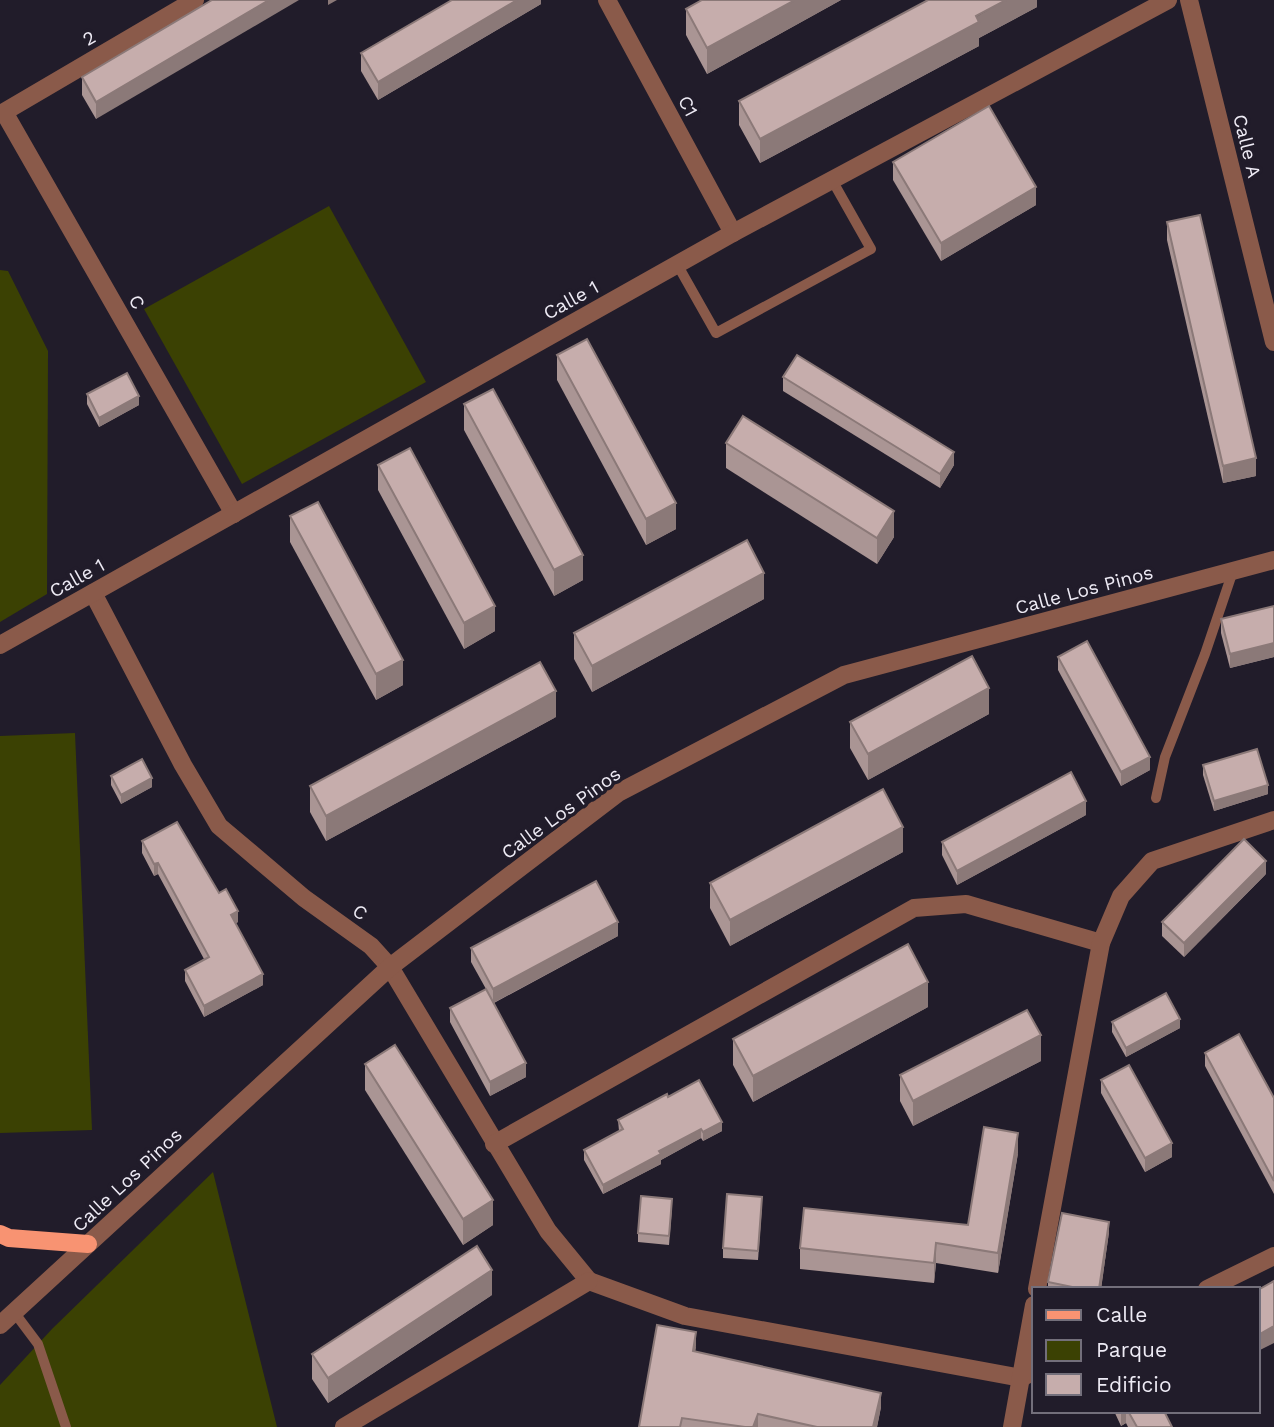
<svg xmlns="http://www.w3.org/2000/svg" width="1274" height="1427" viewBox="0 0 1274 1427" font-family="'Work Sans',sans-serif">
<rect width="100%" height="100%" fill="#211c2a"/>
<g fill="#3b4103">
<path d="M329 206 426 382 242 484 144 309Z"/>
<path d="M0 270 8 271 48 351 47 594 0 622Z"/>
<path d="M75 733 92 1130 0 1133V736Z"/>
<path d="M213 1172 277 1427H0V1385L52 1329Z"/>
</g>
<g fill="none" stroke-linecap="round" stroke-linejoin="round">
<g stroke="#8a5a4a" stroke-width="10">
<path d="M677 264 716 333 871 249 832 180"/>
<path d="M1156 798 1165 757 1205 654 1233 571"/>
<path d="M14 1312 38 1344 66 1427"/>
</g>
<g stroke="#8a5a4a" stroke-width="18">
<path d="M195 0 4 112 234 514"/>
<path d="M607 0 733 233"/>
<path d="M1189 0 1274 342"/>
<path d="M93 593 183 765 219 826 304 898 371 946 390 967 548 1231 589 1281"/>
<path d="M0 645 733 233 1168 0"/>
<path d="M494 1144 914 908 966 904 1101 943"/>
<path d="M589 1281 685 1316 1021 1378 1034 1371"/>
<path d="M1037 1289 1101 943 1121 896 1152 861 1274 820"/>
<path d="M1207 1289 1274 1256"/>
<path d="M344 1427 589 1281"/>
<path d="M1012 1427 1034 1305"/>
</g>
<path stroke="#8a5a4a" stroke-width="18" d="M0 1325 390 967 618 793 844 675 1274 560"/>
<path stroke="#f89372" stroke-width="18" d="M0 1234 9 1238 88 1244"/>
</g>
<g fill="#aa9594">
<path d="M212 0 96 119 82 95V77Z"/>
<path d="M541 0V4L378 100 361 71V53Z"/>
<path d="M841 0 707 74 686 35V9Z"/>
<path d="M1037 0V7L979 38V46L760 163 739 125V101Z"/>
<path d="M893 162 1036 205 941 261 893 180Z"/>
<path d="M1167 222 1256 476 1223 483 1167 240Z"/>
<path d="M557 355 676 529 646 545 557 380Z"/>
<path d="M783 377 954 465 940 488 783 391Z"/>
<path d="M87 394 139 405 99 427 87 404Z"/>
<path d="M464 404 583 580 554 596 464 430Z"/>
<path d="M726 443 894 537 877 564 726 468Z"/>
<path d="M378 465 495 631 464 649 378 490Z"/>
<path d="M290 516 403 685 376 700 290 542Z"/>
<path d="M764 599 592 692 574 659V633Z"/>
<path d="M1274 606V657L1230 668 1221 633V619Z"/>
<path d="M1058 657 1150 770 1121 786 1058 670Z"/>
<path d="M989 714 868 780 850 748V722Z"/>
<path d="M556 717 326 841 310 812V786Z"/>
<path d="M1203 765 1268 794 1214 811 1203 775Z"/>
<path d="M111 776 152 787 121 804 111 785Z"/>
<path d="M1086 815 957 885 942 855V842Z"/>
<path d="M142 841 219 893 238 922 236 923 263 985 204 1017 185 981V970L204 959 158 874 154 876 142 853Z"/>
<path d="M903 852 730 946 710 908V883Z"/>
<path d="M1266 874 1184 957 1162 936V922Z"/>
<path d="M618 936 494 1003 526 1077 490 1096 450 1022V1008L486 989 471 962V948Z"/>
<path d="M928 1007 753 1102 733 1065V1039Z"/>
<path d="M1112 1022 1180 1028 1126 1057 1112 1032Z"/>
<path d="M1205 1053 1274 1098V1194L1205 1066Z"/>
<path d="M1041 1061 913 1126 900 1101V1075Z"/>
<path d="M365 1064 493 1225 463 1245 365 1090Z"/>
<path d="M1101 1080 1172 1157 1145 1172 1101 1093Z"/>
<path d="M668 1097 722 1131 703 1141 701 1138 661 1160V1164L603 1194 584 1160V1150L619 1131 618 1120Z"/>
<path d="M1018 1153 998 1273 936 1263 934 1283 800 1269V1248L968 1225Z"/>
<path d="M762 1206 758 1260 723 1258V1248Z"/>
<path d="M672 1208 669 1245 638 1242V1233Z"/>
<path d="M1109 1232 1101 1289H1048V1282Z"/>
<path d="M492 1295 328 1403 312 1379V1354Z"/>
<path d="M696 1346 695 1352 881 1407 877 1427H639Z"/>
<path d="M1114 1411H1164L1172 1427H1128L1126 1423 1121 1426Z"/>
</g>
<g fill="#8b7978">
<path d="M269 0H299L96 119V102Z"/>
<path d="M328 0H337L328 5Z"/>
<path d="M517 0H541V4L378 100V82Z"/>
<path d="M795 0H841L707 74V48Z"/>
<path d="M1006 0H1037V7L979 38V46L760 163V139Z"/>
<path d="M1036 187V205L941 261V243Z"/>
<path d="M139 396V405L99 427V418Z"/>
<path d="M954 452V465L940 488V474Z"/>
<path d="M1256 458V476L1223 483V466Z"/>
<path d="M676 503V529L646 545V519Z"/>
<path d="M894 511V537L877 564V538Z"/>
<path d="M583 555V580L554 596V570Z"/>
<path d="M764 573V599L592 692V666Z"/>
<path d="M495 606V631L464 649V623Z"/>
<path d="M1274 643V657L1230 668V654Z"/>
<path d="M403 660V685L376 700V674Z"/>
<path d="M989 688V714L868 780V754Z"/>
<path d="M556 691V717L326 841V816Z"/>
<path d="M1150 757V770L1121 786V772Z"/>
<path d="M152 778V787L121 804V795Z"/>
<path d="M1268 785V794L1214 811V801Z"/>
<path d="M1086 801V815L957 885V871Z"/>
<path d="M903 827V852L730 946V920Z"/>
<path d="M1266 861V874L1184 957V943Z"/>
<path d="M158 863V874L154 876V864Z"/>
<path d="M238 911V922L231 926V915Z"/>
<path d="M618 922V936L493 1003V989Z"/>
<path d="M263 974V985L204 1017V1006Z"/>
<path d="M928 982V1007L753 1102V1076Z"/>
<path d="M1180 1019V1028L1126 1057V1048Z"/>
<path d="M1041 1035V1061L913 1126V1101Z"/>
<path d="M526 1063V1077L490 1096V1082Z"/>
<path d="M722 1122V1131L703 1141V1132Z"/>
<path d="M701 1129V1138L661 1160V1164L603 1194V1185L659 1151Z"/>
<path d="M1018 1133V1153L998 1273V1253Z"/>
<path d="M1172 1143V1157L1145 1172V1158Z"/>
<path d="M493 1200V1225L463 1245V1219Z"/>
<path d="M1109 1222V1232L1101 1289H1099Z"/>
<path d="M936 1243V1263L934 1283V1263Z"/>
<path d="M492 1270V1295L328 1403V1378Z"/>
<path d="M1274 1326V1343L1258 1351V1335Z"/>
<path d="M696 1332V1346L693 1365V1351Z"/>
<path d="M881 1393V1407L877 1427H873Z"/>
<path d="M1121 1411H1126V1423L1121 1426Z"/>
<path d="M758 1414V1427H753Z"/>
</g>
<g fill="#c6adac" stroke="#8b7978" stroke-width="2">
<path d="M212 0H269L96 102 82 77Z"/>
<path d="M452 0H517L378 82 361 53Z"/>
<path d="M702 0H795L707 48 686 9Z"/>
<path d="M928 0H1006L976 16 979 22 760 139 739 101Z"/>
<path d="M989 106 1036 187 941 243 893 162Z"/>
<path d="M1200 215 1256 458 1223 466 1167 222Z"/>
<path d="M587 339 676 503 646 519 557 355Z"/>
<path d="M797 355 954 452 940 474 783 377Z"/>
<path d="M127 373 139 396 99 418 87 394Z"/>
<path d="M493 389 583 555 554 570 464 404Z"/>
<path d="M743 416 894 511 877 538 726 443Z"/>
<path d="M410 448 495 606 464 623 378 465Z"/>
<path d="M318 502 403 660 376 674 290 516Z"/>
<path d="M747 540 764 573 592 666 574 633Z"/>
<path d="M1274 606V643L1230 654 1221 619Z"/>
<path d="M1087 641 1150 757 1121 772 1058 657Z"/>
<path d="M972 656 989 688 868 754 850 722Z"/>
<path d="M540 662 556 691 326 816 310 786Z"/>
<path d="M1257 749 1268 785 1214 801 1203 765Z"/>
<path d="M142 759 152 778 121 795 111 776Z"/>
<path d="M1071 772 1086 801 957 871 942 842Z"/>
<path d="M883 789 903 827 730 920 710 883Z"/>
<path d="M177 822 219 893 226 889 238 911 231 915 263 974 204 1006 185 970 209 957 158 863 154 864 142 841Z"/>
<path d="M1244 839 1266 861 1184 943 1162 922Z"/>
<path d="M596 881 618 922 493 989 471 948Z"/>
<path d="M908 944 928 982 753 1076 733 1039Z"/>
<path d="M486 989 526 1063 490 1082 450 1008Z"/>
<path d="M1166 993 1180 1019 1126 1048 1112 1022Z"/>
<path d="M1027 1010 1041 1035 913 1101 900 1075Z"/>
<path d="M1239 1034 1274 1098V1181L1205 1053Z"/>
<path d="M395 1045 493 1200 463 1219 365 1064Z"/>
<path d="M1129 1065 1172 1143 1145 1158 1101 1080Z"/>
<path d="M699 1080 722 1122 703 1132 701 1129 659 1151 661 1154 603 1185 584 1150 623 1129 618 1120 667 1094 668 1097Z"/>
<path d="M984 1127 1018 1133 998 1253 936 1243 934 1263 800 1248 804 1208 968 1225Z"/>
<path d="M727 1194 762 1197 758 1251 723 1248Z"/>
<path d="M641 1196 672 1199 669 1236 638 1233Z"/>
<path d="M1062 1213 1109 1222 1099 1289H1082L1048 1282Z"/>
<path d="M477 1246 492 1270 328 1378 312 1354Z"/>
<path d="M1274 1281V1326L1258 1335V1290Z"/>
<path d="M657 1325 696 1332 693 1351 881 1393 873 1427H817L758 1414 753 1427H745L682 1418 680 1427H639Z"/>
<path d="M1128 1411H1164L1172 1427H1137Z"/>
</g>
<g text-anchor="middle" dominant-baseline="central" stroke-width="7" stroke-linejoin="round" paint-order="stroke">
<g font-size="19" fill="#eeebf5" stroke="#211c2a">
<text transform="translate(89 38) rotate(-30)">2</text>
<text transform="translate(688 106) rotate(62)">C1</text>
<text transform="translate(1247 146) rotate(76)">Calle A</text>
<text transform="translate(571 300) rotate(-29)">Calle 1</text>
<text transform="translate(137 302) rotate(60)">C</text>
<text transform="translate(77 578) rotate(-29)">Calle 1</text>
<text transform="translate(1084 590) rotate(-15)">Calle Los Pinos</text>
<text transform="translate(561 813) rotate(-36)">Calle Los Pinos</text>
<text transform="translate(360 912) rotate(36)">C</text>
<text transform="translate(127 1180) rotate(-43)">Calle Los Pinos</text>
</g>
</g>
<rect x="1032" y="1287" width="228" height="126" fill="#211c2a" stroke="#736f7b" stroke-width="2"/>
<rect x="1046" y="1310" width="35" height="10" fill="#f89372" stroke="#736f7b" stroke-width="2"/>
<text x="1096" y="1322" font-size="21" fill="#eeebf5">Calle</text>
<rect x="1046" y="1340" width="35" height="21" fill="#3b4103" stroke="#736f7b" stroke-width="2"/>
<text x="1096" y="1357" font-size="21" fill="#eeebf5">Parque</text>
<rect x="1046" y="1374" width="35" height="21" fill="#c6adac" stroke="#736f7b" stroke-width="2"/>
<text x="1096" y="1392" font-size="21" fill="#eeebf5">Edificio</text>
</svg>
